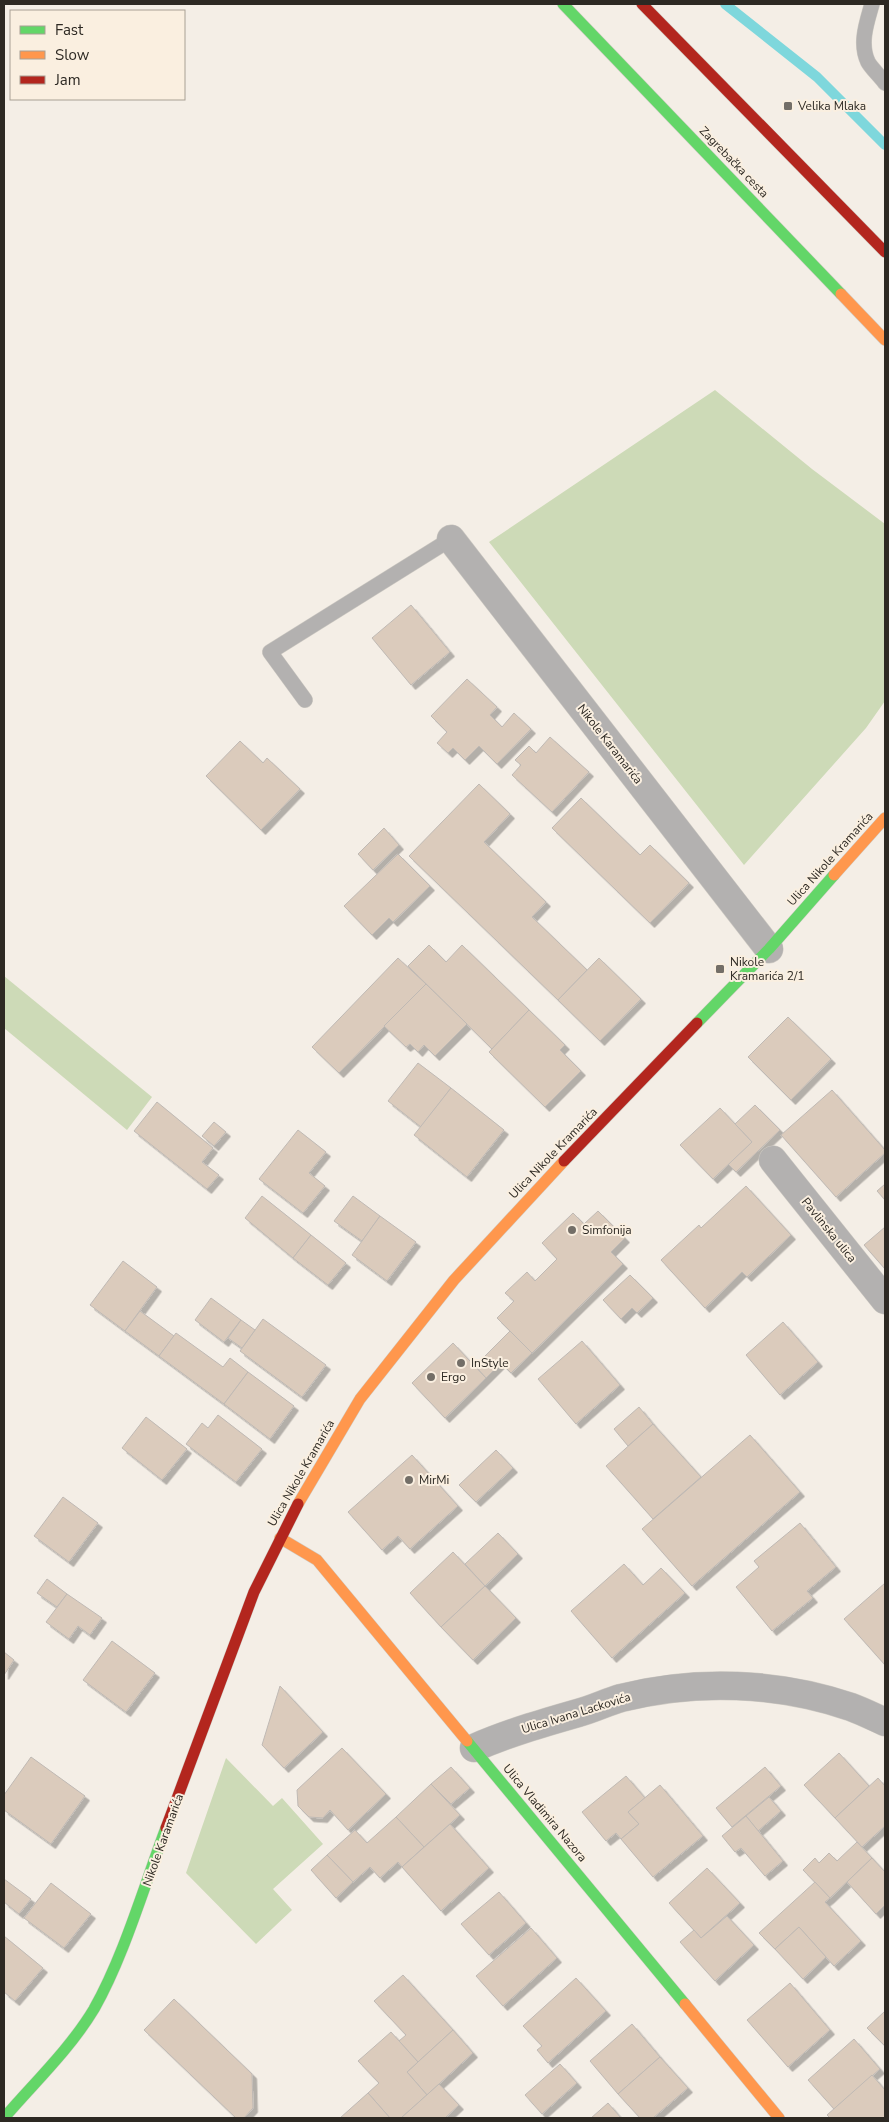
<svg xmlns="http://www.w3.org/2000/svg" width="889" height="2122" viewBox="0 0 889 2122" font-family="'Nunito Sans',sans-serif">
<defs>
<filter id="shadow"><feDropShadow dx="4.5" dy="4.5" stdDeviation="0" flood-color="#0004"/></filter>
</defs>
<rect width="100%" height="100%" fill="#f4eee6"/>
<g fill="#cddab7">
<path d="M715 390 812 469 885 524V701L866 728 744 865 489 542Z"/>
<path d="M4 976 152 1097 127 1130 4 1028Z"/>
<path d="M226 1758 273 1806 282 1798 323 1844 273 1889 292 1910 256 1944 186 1873Z"/>
</g>
<g fill="none" stroke-linecap="round" stroke-linejoin="round">
<path stroke="#7ed7dc" stroke-width="10" d="M725 4 817 77 885 145"/>
</g>
<g fill="#dbcbbc" stroke="#bfb9b4" filter="url(#shadow)">
<path d="M411 605 450 652 411 685 372 638Z"/>
<path d="M467 679 497 707 490 715 502 727 514 713 531 729 497 764 479 746 465 760 453 748 448 753 437 743 447 732 431 716Z"/>
<path d="M550 737 589 772 552 812 512 775 521 765 515 760 529 746 536 753Z"/>
<path d="M240 741 263 763 267 758 300 789 261 830 206 776Z"/>
<path d="M479 784 510 814 484 842 546 902 532 917 587 970 558 1000 409 856Z"/>
<path d="M581 798 640 855 650 845 689 883 650 923 552 828Z"/>
<path d="M384 828 399 845 373 870 358 854Z"/>
<path d="M398 854 430 886 393 922 389 918 372 935 344 906Z"/>
<path d="M429 945 446 962 462 945 529 1010 492 1049 408 966Z"/>
<path d="M398 958 426 984 339 1073 312 1047Z"/>
<path d="M599 958 641 999 600 1041 558 1000Z"/>
<path d="M426 984 467 1024 435 1056 424 1045 418 1052 410 1044 406 1047 384 1026Z"/>
<path d="M529 1010 565 1045 560 1050 581 1071 545 1107 489 1052Z"/>
<path d="M788 1017 831 1059 791 1100 748 1057Z"/>
<path d="M418 1063 451 1088 421 1127 388 1101Z"/>
<path d="M451 1088 504 1130 467 1177 414 1135Z"/>
<path d="M832 1090 885 1150V1153L836 1197 781 1135Z"/>
<path d="M157 1102 213 1148 202 1162 219 1175 207 1189 134 1131Z"/>
<path d="M755 1105 780 1130 736 1172 728 1164 752 1142 735 1124Z"/>
<path d="M720 1108 752 1142 713 1179 680 1145Z"/>
<path d="M214 1122 226 1132 214 1146 202 1136Z"/>
<path d="M298 1130 326 1152 309 1173 325 1186 303 1213 259 1179Z"/>
<path d="M885 1184V1200L877 1191Z"/>
<path d="M746 1186 791 1235 747 1277 742 1272 705 1308 661 1260 699 1225 701 1228Z"/>
<path d="M262 1196 311 1235 293 1258 245 1218Z"/>
<path d="M353 1196 380 1216 362 1241 334 1221Z"/>
<path d="M598 1211 625 1238 611 1252 623 1264 532 1353 497 1318 514 1301 505 1293 527 1272 535 1281 557 1259 542 1243 573 1213 584 1224Z"/>
<path d="M380 1216 416 1242 387 1281 352 1255Z"/>
<path d="M885 1227V1269L864 1245Z"/>
<path d="M311 1235 346 1263 328 1285 293 1258Z"/>
<path d="M123 1261 157 1287 125 1331 90 1305Z"/>
<path d="M630 1275 653 1298 637 1313 632 1308 621 1319 603 1300Z"/>
<path d="M211 1298 241 1320 224 1342 195 1320Z"/>
<path d="M140 1311 174 1336 159 1356 125 1331Z"/>
<path d="M263 1319 326 1365 302 1397 240 1351Z"/>
<path d="M241 1320 255 1330 242 1348 228 1338Z"/>
<path d="M783 1322 818 1362 780 1395 746 1355Z"/>
<path d="M510 1331 532 1353 511 1373 501 1363 486 1378 475 1366Z"/>
<path d="M176 1333 223 1367 230 1358 248 1372 224 1404 159 1356Z"/>
<path d="M582 1341 620 1385 576 1424 538 1379Z"/>
<path d="M453 1343 486 1378 445 1418 412 1383Z"/>
<path d="M248 1372 294 1406 270 1439 224 1404Z"/>
<path d="M639 1407 653 1424 628 1446 614 1429Z"/>
<path d="M218 1415 262 1449 236 1482 186 1444 202 1423 208 1428Z"/>
<path d="M146 1417 187 1449 162 1480 122 1448Z"/>
<path d="M653 1424 701 1477 653 1519 606 1466Z"/>
<path d="M750 1435 800 1492 692 1586 642 1529Z"/>
<path d="M496 1450 513 1468 476 1502 459 1485Z"/>
<path d="M412 1455 458 1506 410 1549 398 1536 382 1550 348 1512Z"/>
<path d="M63 1497 98 1523 69 1562 34 1536Z"/>
<path d="M800 1523 836 1567 807 1591 813 1598 772 1631 736 1587 759 1567 754 1561Z"/>
<path d="M498 1533 518 1554 485 1586 465 1564Z"/>
<path d="M453 1552 485 1586 441 1627 410 1593Z"/>
<path d="M624 1564 643 1585 661 1568 685 1593 612 1658 571 1611Z"/>
<path d="M47 1579 67 1594 57 1607 37 1593Z"/>
<path d="M885 1583V1665L844 1619Z"/>
<path d="M485 1586 516 1618 473 1660 441 1627Z"/>
<path d="M67 1594 102 1618 90 1635 78 1626 69 1639 46 1622Z"/>
<path d="M112 1641 155 1673 126 1712 83 1680Z"/>
<path d="M4 1652 14 1660 4 1675Z"/>
<path d="M280 1686 323 1732 284 1768 262 1745Z"/>
<path d="M342 1748 386 1794 348 1830 330 1810 323 1818 309 1817 298 1806 297 1790Z"/>
<path d="M839 1753 869 1786 835 1818 804 1785Z"/>
<path d="M31 1757 85 1796 51 1844 4 1810V1795Z"/>
<path d="M451 1767 470 1788 451 1804 431 1784Z"/>
<path d="M765 1767 781 1786 732 1827 716 1808Z"/>
<path d="M626 1776 645 1798 628 1812 639 1824 621 1839 616 1833 606 1841 582 1812Z"/>
<path d="M878 1778 885 1786V1826L862 1847 835 1818Z"/>
<path d="M431 1784 460 1815 424 1847 396 1817Z"/>
<path d="M660 1785 703 1836 653 1877 621 1839 639 1824 628 1812Z"/>
<path d="M769 1797 781 1811 758 1831 746 1816Z"/>
<path d="M746 1816 783 1861 765 1876 741 1848 735 1852 722 1836Z"/>
<path d="M396 1817 424 1847 402 1867 398 1862 380 1878 370 1867 353 1882 327 1855 355 1830 367 1843Z"/>
<path d="M450 1824 489 1868 441 1911 402 1867Z"/>
<path d="M857 1842 872 1858 830 1898 803 1870 815 1858 819 1863 829 1853 837 1861Z"/>
<path d="M327 1855 353 1882 336 1898 311 1870Z"/>
<path d="M872 1858 885 1872V1905L876 1914 847 1882Z"/>
<path d="M707 1868 740 1903 701 1938 669 1903Z"/>
<path d="M4 1879 31 1899 19 1914 4 1902Z"/>
<path d="M815 1882 830 1898 825 1902 861 1941 834 1966 799 1927 775 1949 759 1933Z"/>
<path d="M51 1883 91 1914 64 1948 24 1918Z"/>
<path d="M499 1892 526 1923 489 1955 461 1924Z"/>
<path d="M727 1916 754 1945 715 1981 680 1942 694 1930 701 1938Z"/>
<path d="M799 1927 826 1957 803 1979 775 1949Z"/>
<path d="M531 1928 557 1958 503 2006 476 1976Z"/>
<path d="M4 1936 43 1968 15 2001 4 1992Z"/>
<path d="M403 1975 453 2030 418 2062 399 2041 406 2035 374 2001Z"/>
<path d="M576 1978 606 2011 548 2063 537 2050 542 2046 523 2026Z"/>
<path d="M790 1983 830 2030 788 2067 747 2020Z"/>
<path d="M174 1999 252 2074 253 2108 244 2118H236L144 2030Z"/>
<path d="M885 2011V2043L884 2045 867 2028Z"/>
<path d="M632 2024 660 2057 618 2094 590 2061Z"/>
<path d="M453 2030 473 2053 427 2095 407 2072Z"/>
<path d="M391 2032 418 2062 407 2072 427 2095 401 2118H390L368 2093 379 2083 358 2061Z"/>
<path d="M854 2039 880 2069 834 2109 808 2080Z"/>
<path d="M660 2057 688 2088 653 2118H640L618 2094Z"/>
<path d="M560 2064 577 2083 542 2114 525 2095Z"/>
<path d="M872 2075 885 2090V2118H830L827 2115Z"/>
<path d="M439 2084 459 2105 445 2118H401Z"/>
<path d="M368 2093 390 2118H340Z"/>
<path d="M608 2103 621 2118H591Z"/>
</g>
<g fill="none" stroke-linecap="round" stroke-linejoin="round">
<defs>
<g id="lane">
<path d="M872 4C867 22 859 43 868 62 872 69 880 76 885 83"/>
<path d="M305 700 270 652 451 539"/>
</g>
<g id="street">
<path d="M451 539 769 949"/>
<path d="M773 1160 885 1300"/>
<path d="M474 1748C508 1733 543 1723 578 1713 593 1709 607 1702 621 1698 696 1679 778 1682 851 1707 862 1711 874 1717 885 1722"/>
</g>
<g id="fast">
<path d="M563 4 841 294"/>
<path d="M697 1023 769 949 834 875"/>
<path d="M467 1741 685 2004"/>
<path d="M4 2118C34 2083 70 2049 94 2009 124 1956 144 1886 166 1828"/>
</g>
<g id="slow">
<path d="M841 294 885 340"/>
<path d="M834 875 885 818"/>
<path d="M298 1504 360 1399 454 1280 564 1161"/>
<path d="M280 1538 317 1560 467 1741"/>
<path d="M685 2004 779 2118"/>
</g>
<g id="jam">
<path d="M642 4 885 252"/>
<path d="M564 1161 697 1023"/>
<path d="M166 1828 254 1592 298 1504"/>
</g>
</defs>
<use href="#lane" stroke="#cfcbc4" stroke-width="16"/>
<use href="#street" stroke="#cfcbc4" stroke-width="29"/>
<use href="#fast" stroke="#cfcbc4" stroke-width="12"/>
<use href="#slow" stroke="#cfcbc4" stroke-width="12"/>
<use href="#jam" stroke="#cfcbc4" stroke-width="12"/>
<use href="#lane" stroke="#b3b1b0" stroke-width="15"/>
<use href="#street" stroke="#b3b1b0" stroke-width="28"/>
<use href="#fast" stroke="#63d668" stroke-width="11"/>
<use href="#slow" stroke="#ff974d" stroke-width="11"/>
<use href="#jam" stroke="#b3261e" stroke-width="11"/>
</g>
<g fill="#736e67" stroke="#faefe0" stroke-width="2">
<rect x="783" y="101" width="10" height="10" rx="2.5"/>
<rect x="715" y="964" width="10" height="10" rx="2.5"/>
<circle cx="572" cy="1230" r="5"/>
<circle cx="461" cy="1363" r="5"/>
<circle cx="431" cy="1377" r="5"/>
<circle cx="409" cy="1480" r="5"/>
</g>
<g text-anchor="middle" dominant-baseline="central" stroke-width="4" stroke-linejoin="round" paint-order="stroke">
<g font-size="12" fill="#2d2923" stroke="#faefe0" text-anchor="start">
<text x="798" y="106">Velika Mlaka</text>
<text x="730" y="962">Nikole<tspan x="730" dy="14">Kramarića 2/1</tspan></text>
<text x="582" y="1230">Simfonija</text>
<text x="471" y="1363">InStyle</text>
<text x="441" y="1377">Ergo</text>
<text x="419" y="1480">MirMi</text>
</g>
<g font-size="12" fill="#2d2923" stroke="#faefe0">
<text transform="translate(734 162) rotate(46)">Zagrebačka cesta</text>
<text transform="translate(610 744) rotate(52)">Nikole Karamarića</text>
<text transform="translate(830 859) rotate(-48)">Ulica Nikole Kramarića</text>
<text transform="translate(553 1153) rotate(-46)">Ulica Nikole Kramarića</text>
<text transform="translate(829 1230) rotate(51)">Pavlinska ulica</text>
<text transform="translate(301 1473) rotate(-60)">Ulica Nikole Kramarića</text>
<text transform="translate(576 1713) rotate(-17)">Ulica Ivana Lackovića</text>
<text transform="translate(545 1813) rotate(50)">Ulica Vladimira Nazora</text>
<text transform="translate(163 1840) rotate(-70)">Nikole Karamarića</text>
</g>
</g>
<rect width="889" height="2122" fill="none" stroke="#2d2923" stroke-width="10"/>
<rect x="10" y="10" width="175" height="90" fill="#faefe0" stroke="#a8a094"/>
<rect x="20" y="26" width="25" height="8" fill="#63d668" stroke="#a8a094"/>
<text x="55" y="35" font-size="15" fill="#2d2923">Fast</text>
<rect x="20" y="51" width="25" height="8" fill="#ff974d" stroke="#a8a094"/>
<text x="55" y="60" font-size="15" fill="#2d2923">Slow</text>
<rect x="20" y="76" width="25" height="8" fill="#b3261e" stroke="#a8a094"/>
<text x="55" y="85" font-size="15" fill="#2d2923">Jam</text>
</svg>
